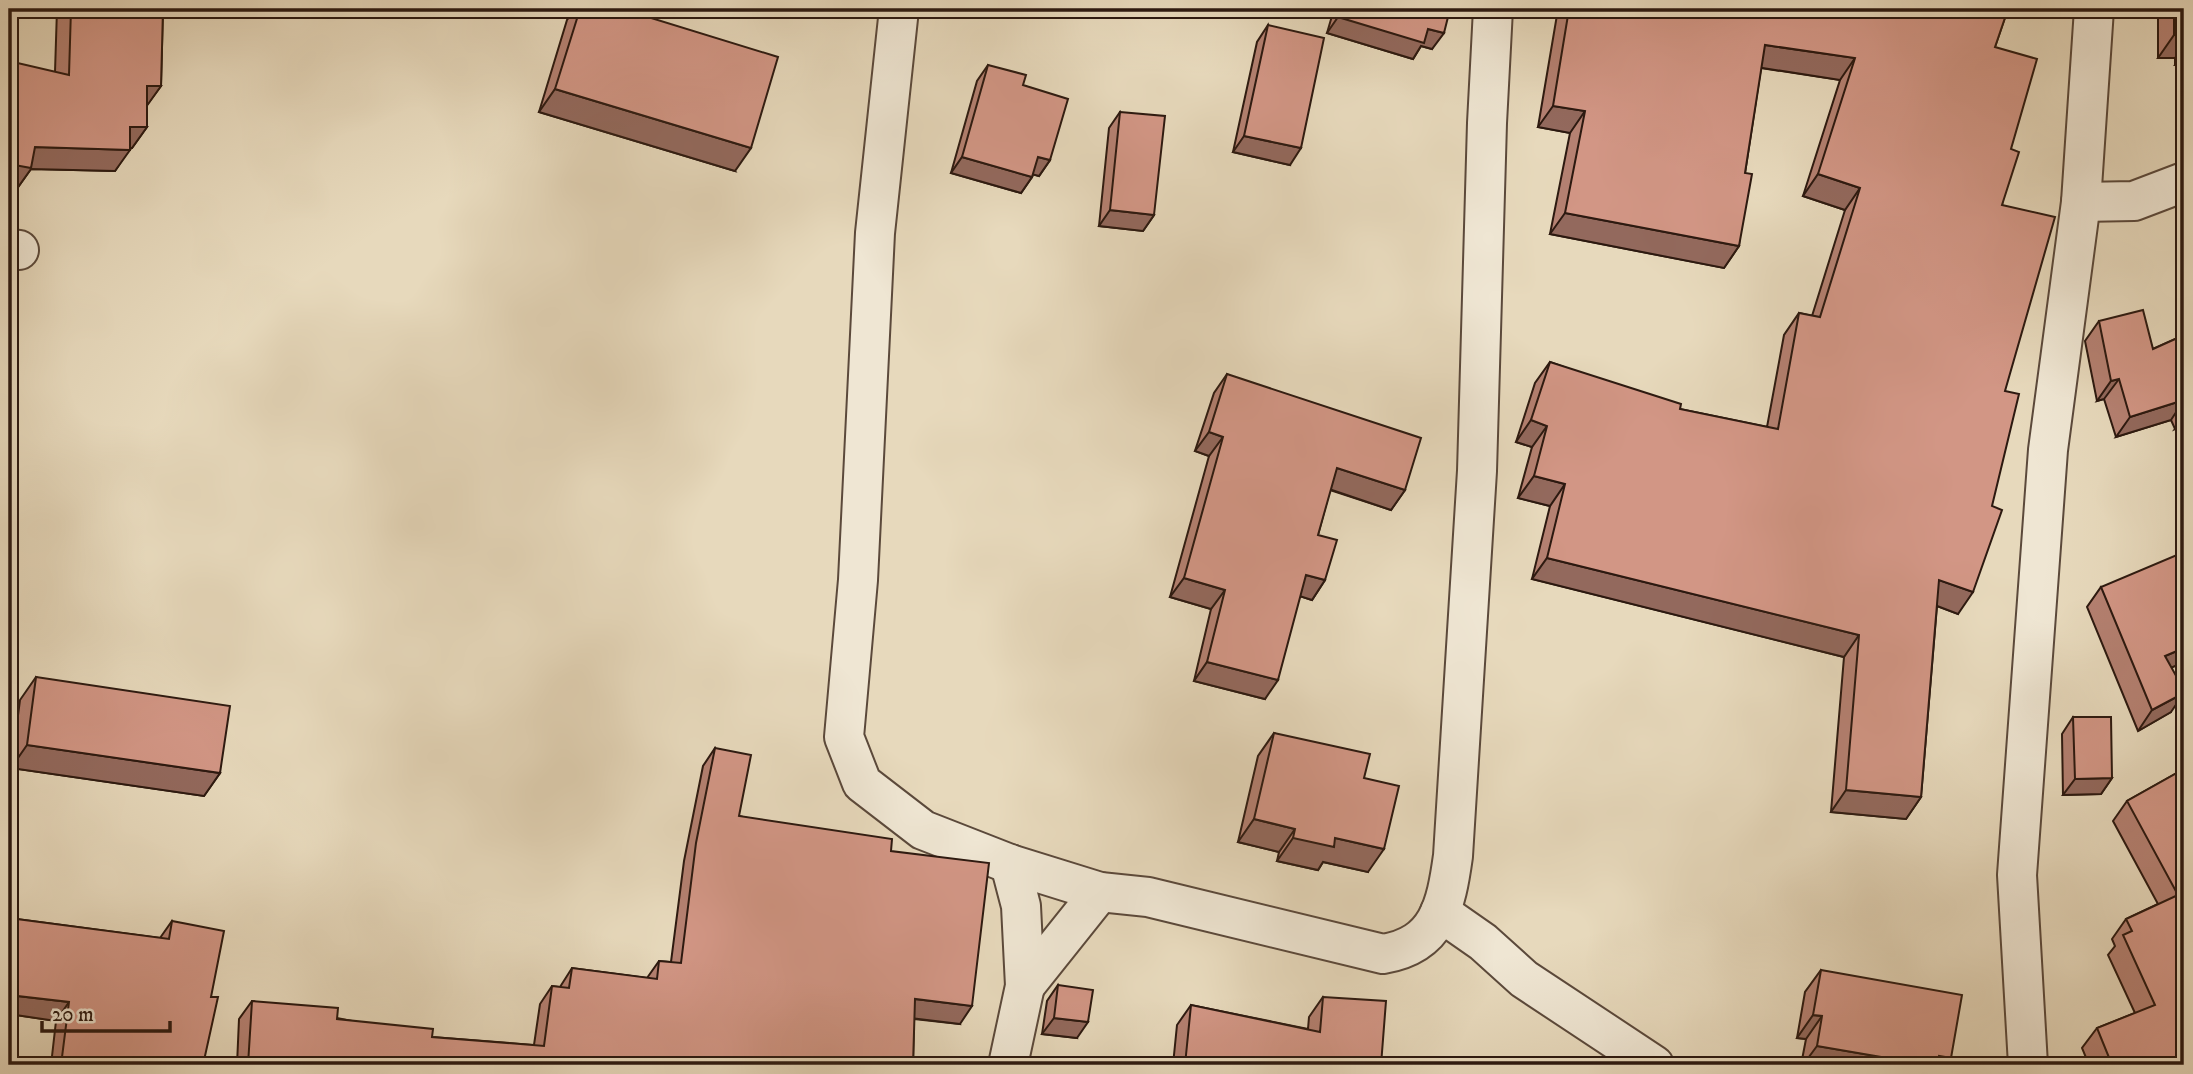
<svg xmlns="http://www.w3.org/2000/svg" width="2193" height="1074" viewBox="0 0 2193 1074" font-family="'IM FELL DW Pica',serif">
<rect width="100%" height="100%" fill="#e7d9bc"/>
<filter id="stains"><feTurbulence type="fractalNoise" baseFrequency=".00286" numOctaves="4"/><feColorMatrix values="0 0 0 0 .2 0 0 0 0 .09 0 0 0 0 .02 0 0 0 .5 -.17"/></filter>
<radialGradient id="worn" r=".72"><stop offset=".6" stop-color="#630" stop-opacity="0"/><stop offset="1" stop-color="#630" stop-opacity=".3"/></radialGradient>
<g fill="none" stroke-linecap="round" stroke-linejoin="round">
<defs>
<g id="street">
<path d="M899 9 875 233 858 580 844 737 862 783 923 830 1010 864 1100 892 1148 897 1383 954C1438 945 1446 906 1453 856L1477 471 1487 123 1493 9"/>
<path d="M2081 202 2134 201 2184 182"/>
<path d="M9 249 19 250"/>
<path d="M1440 912 1483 942 1524 979 1654 1065"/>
<path d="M1025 986 1100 892"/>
<path d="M1008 1065 1025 986 1021 906 1010 864"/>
<path d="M2028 1065 2017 875 2048 450 2081 202 2094 9"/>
</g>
</defs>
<use href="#street" stroke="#5b493b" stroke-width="42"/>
<use href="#street" stroke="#efe6d3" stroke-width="38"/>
</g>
<g fill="#b58172" stroke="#2c1910" stroke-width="2">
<path d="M57 9H163L161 86 147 105V127L132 148H130L115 171 31 169 16 190 55 72Z"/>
<path d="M575 9H622L735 171 539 112 567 20Z"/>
<path d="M1334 9H1450L1432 49 1421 46 1413 59 1327 33Z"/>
<path d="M1558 9H2008L1995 47 2011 149 2002 205 2005 391 1958 614 1937 606 1921 797 1906 819 1831 812 1844 657 1532 579 1550 506 1518 498 1532 447 1516 442 1535 383 1550 362 1680 409 1767 427 1784 335 1799 313 1812 316 1845 210 1803 196 1840 80 1761 68 1745 173 1739 246 1724 268 1550 234 1570 133 1538 127Z"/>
<path d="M2158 9H2184V65H2175V58H2158Z"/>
<path d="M1268 25 1290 165 1233 152 1257 42Z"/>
<path d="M988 65 1023 85 1050 160 1039 176 1033 174 1032 177 1021 193 951 173 977 81Z"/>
<path d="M1120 112 1154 215 1143 231 1099 226 1109 128Z"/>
<path d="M2099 321 2153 349 2184 335V425L2175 429 2171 420 2116 437 2104 399 2097 401 2085 341Z"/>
<path d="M1227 374 1405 490 1391 510 1330 490 1318 535 1325 580 1312 600 1300 596 1265 699 1194 681 1211 609 1170 597 1209 456 1195 451 1214 393Z"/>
<path d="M2101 587 2171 668V712L2138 731 2087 607Z"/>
<path d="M36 677 220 773 204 796 11 768 20 700Z"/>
<path d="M2073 717 2112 778 2101 794 2063 795 2062 734Z"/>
<path d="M1274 733 1364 778 1368 872 1323 862 1318 870 1277 861 1279 852 1238 842 1258 756Z"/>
<path d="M715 748 739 816 891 851 960 1024 914 1019 913 1065H237L239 1019 252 1001 432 1037 534 1045 540 1004 552 986 560 987 572 968 647 978 659 961 671 962 684 861 703 766Z"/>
<path d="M2184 769V1065H2089L2082 1048 2097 1028 2135 1013 2108 955 2115 946 2112 939 2126 919 2158 904 2113 821 2127 801Z"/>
<path d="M9 918 160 938 172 921 211 997 203 1065H51L56 1021 9 1014Z"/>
<path d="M1821 970 1946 1065H1801L1806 1039 1797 1038 1805 992Z"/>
<path d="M1058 985 1077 1038 1042 1034 1047 1001Z"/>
<path d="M1323 997 1381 1065H1173L1177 1025 1191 1005 1308 1029 1309 1017Z"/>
</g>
<g fill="#93695d" stroke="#2c1910" stroke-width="2">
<path d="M1338 17 1428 29 1444 33 1432 49 1421 46 1413 59 1327 33Z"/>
<path d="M2174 35H2184V45L2175 58H2158Z"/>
<path d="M1765 45 1855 58 1840 80 1750 66Z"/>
<path d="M2184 52V65H2175Z"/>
<path d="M147 86H161L146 107Z"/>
<path d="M555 89 751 148 735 171 539 112Z"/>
<path d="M1553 106 1585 111 1570 133 1538 127Z"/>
<path d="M130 127H147L132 148H115Z"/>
<path d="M1244 136 1301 148 1290 165 1233 152Z"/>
<path d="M35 147 130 150 115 171 31 169 16 190 9 188V164Z"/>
<path d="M962 157 1032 177 1021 193 951 173Z"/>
<path d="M1038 157 1050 160 1039 176 1027 173Z"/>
<path d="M1818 174 1860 188 1845 210 1803 196Z"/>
<path d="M1110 210 1154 215 1143 231 1099 226Z"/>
<path d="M1565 213 1739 246 1724 268 1550 234Z"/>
<path d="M2119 379 2104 399 2097 401 2111 381Z"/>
<path d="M2184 400 2171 420 2116 437 2130 417Z"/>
<path d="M2184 417V425L2175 429Z"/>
<path d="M1531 420 1547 426 1532 447 1516 442Z"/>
<path d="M1209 432 1223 437 1209 456 1195 451Z"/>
<path d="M1337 468 1405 490 1391 510 1323 487Z"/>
<path d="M1534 476 1565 484 1550 506 1518 498Z"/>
<path d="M1547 558 1859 635 1844 657 1532 579Z"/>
<path d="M1306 575 1325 580 1312 600 1293 594Z"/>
<path d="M1184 578 1225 590 1211 609 1170 597Z"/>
<path d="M1939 580 1973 592 1958 614 1924 601Z"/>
<path d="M2184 648V662L2151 677 2165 656Z"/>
<path d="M1207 662 1278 680 1265 699 1194 681Z"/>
<path d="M2184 693 2171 712 2138 731 2152 710Z"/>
<path d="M27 745 220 773 204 796 11 768Z"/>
<path d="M2112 778 2101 794 2063 795 2075 779Z"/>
<path d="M1846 790 1921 797 1906 819 1831 812Z"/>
<path d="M1254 819 1295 829 1279 852 1238 842Z"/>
<path d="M1293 838H1335L1384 849 1368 872 1323 862 1318 870 1277 861Z"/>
<path d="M9 995 69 1002 56 1021 9 1014Z"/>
<path d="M915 999 972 1006 960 1024 902 1017Z"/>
<path d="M1813 1015 1822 1016 1806 1039 1797 1038Z"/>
<path d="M1054 1018 1088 1022 1077 1038 1042 1034Z"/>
<path d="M1817 1046 1928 1065H1803Z"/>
<path d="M1939 1056 1951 1058 1946 1065H1932Z"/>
</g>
<g fill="#d29685" stroke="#2c1910" stroke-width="2">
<path d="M71 9H163L161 86H147V127H130V150L35 147 31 168 9 164V61L69 75Z"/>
<path d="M580 9H622L778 57 751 148 555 89Z"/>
<path d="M1341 9H1450L1444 33 1428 29 1424 43 1338 17Z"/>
<path d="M1569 9H2008L1995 47 2037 59 2011 149 2019 152 2002 205 2055 217 2005 391 2019 394 1992 506 2002 510 1973 592 1939 580 1921 797 1846 790 1859 635 1547 558 1565 484 1534 476 1547 426 1531 420 1550 362 1681 404 1680 409 1778 429 1799 313 1820 317 1860 188 1818 174 1855 58 1765 45 1745 173 1752 174 1739 246 1565 213 1585 111 1553 106Z"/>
<rect x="2174" y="9" width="10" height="26"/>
<path d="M1268 25 1324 38 1301 148 1244 136Z"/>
<path d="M988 65 1026 75 1023 85 1068 99 1050 160 1038 157 1032 177 962 157Z"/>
<path d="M1120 112 1165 116 1154 215 1110 210Z"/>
<path d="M2143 310 2153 349 2184 335V400L2130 417 2119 379 2111 381 2099 321Z"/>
<path d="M1227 374 1421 438 1405 490 1337 468 1318 535 1337 540 1325 580 1306 575 1278 680 1207 662 1225 590 1184 578 1223 437 1209 432Z"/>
<path d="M2184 552V648L2165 656 2184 690V693L2152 710 2101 587Z"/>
<path d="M36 677 230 706 220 773 27 745Z"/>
<path d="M2073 717H2111L2112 778 2075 779Z"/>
<path d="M1274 733 1370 754 1364 778 1399 786 1384 849 1335 838 1334 847 1293 838 1295 829 1254 819Z"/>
<path d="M715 748 751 755 739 816 892 839 891 851 989 863 972 1006 915 999 913 1065H248L252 1001 338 1008 337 1019 433 1029 432 1037 544 1046 552 986 569 988 572 968 657 979 659 961 681 963 696 843Z"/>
<path d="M2184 769V1065H2112L2097 1028 2155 1005 2123 935 2132 931 2126 919 2178 895 2127 801Z"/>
<path d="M9 918 169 939 172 921 224 931 211 997H218L203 1065H61L69 1002 9 995Z"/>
<path d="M1821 970 1962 995 1951 1058 1939 1056 1937 1065H1928L1817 1046 1822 1016 1813 1015Z"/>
<path d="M1058 985 1093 990 1088 1022 1054 1018Z"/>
<path d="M1323 997 1386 1001 1381 1065H1185L1191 1005 1320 1032Z"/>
</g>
<rect width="2193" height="1074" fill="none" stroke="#e7d9bc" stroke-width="35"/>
<rect x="10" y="10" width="2172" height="1053" fill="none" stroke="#2c1910" stroke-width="3.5"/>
<rect x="18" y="18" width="2158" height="1039" fill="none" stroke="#2c1910" stroke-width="2"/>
<path d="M42 1021v10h128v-10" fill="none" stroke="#2c1910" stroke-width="3.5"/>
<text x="52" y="1021" font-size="21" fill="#2c1910" stroke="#efe6d3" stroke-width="5" paint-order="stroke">20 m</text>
<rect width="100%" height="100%" filter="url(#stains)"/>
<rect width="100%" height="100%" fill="url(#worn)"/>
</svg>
